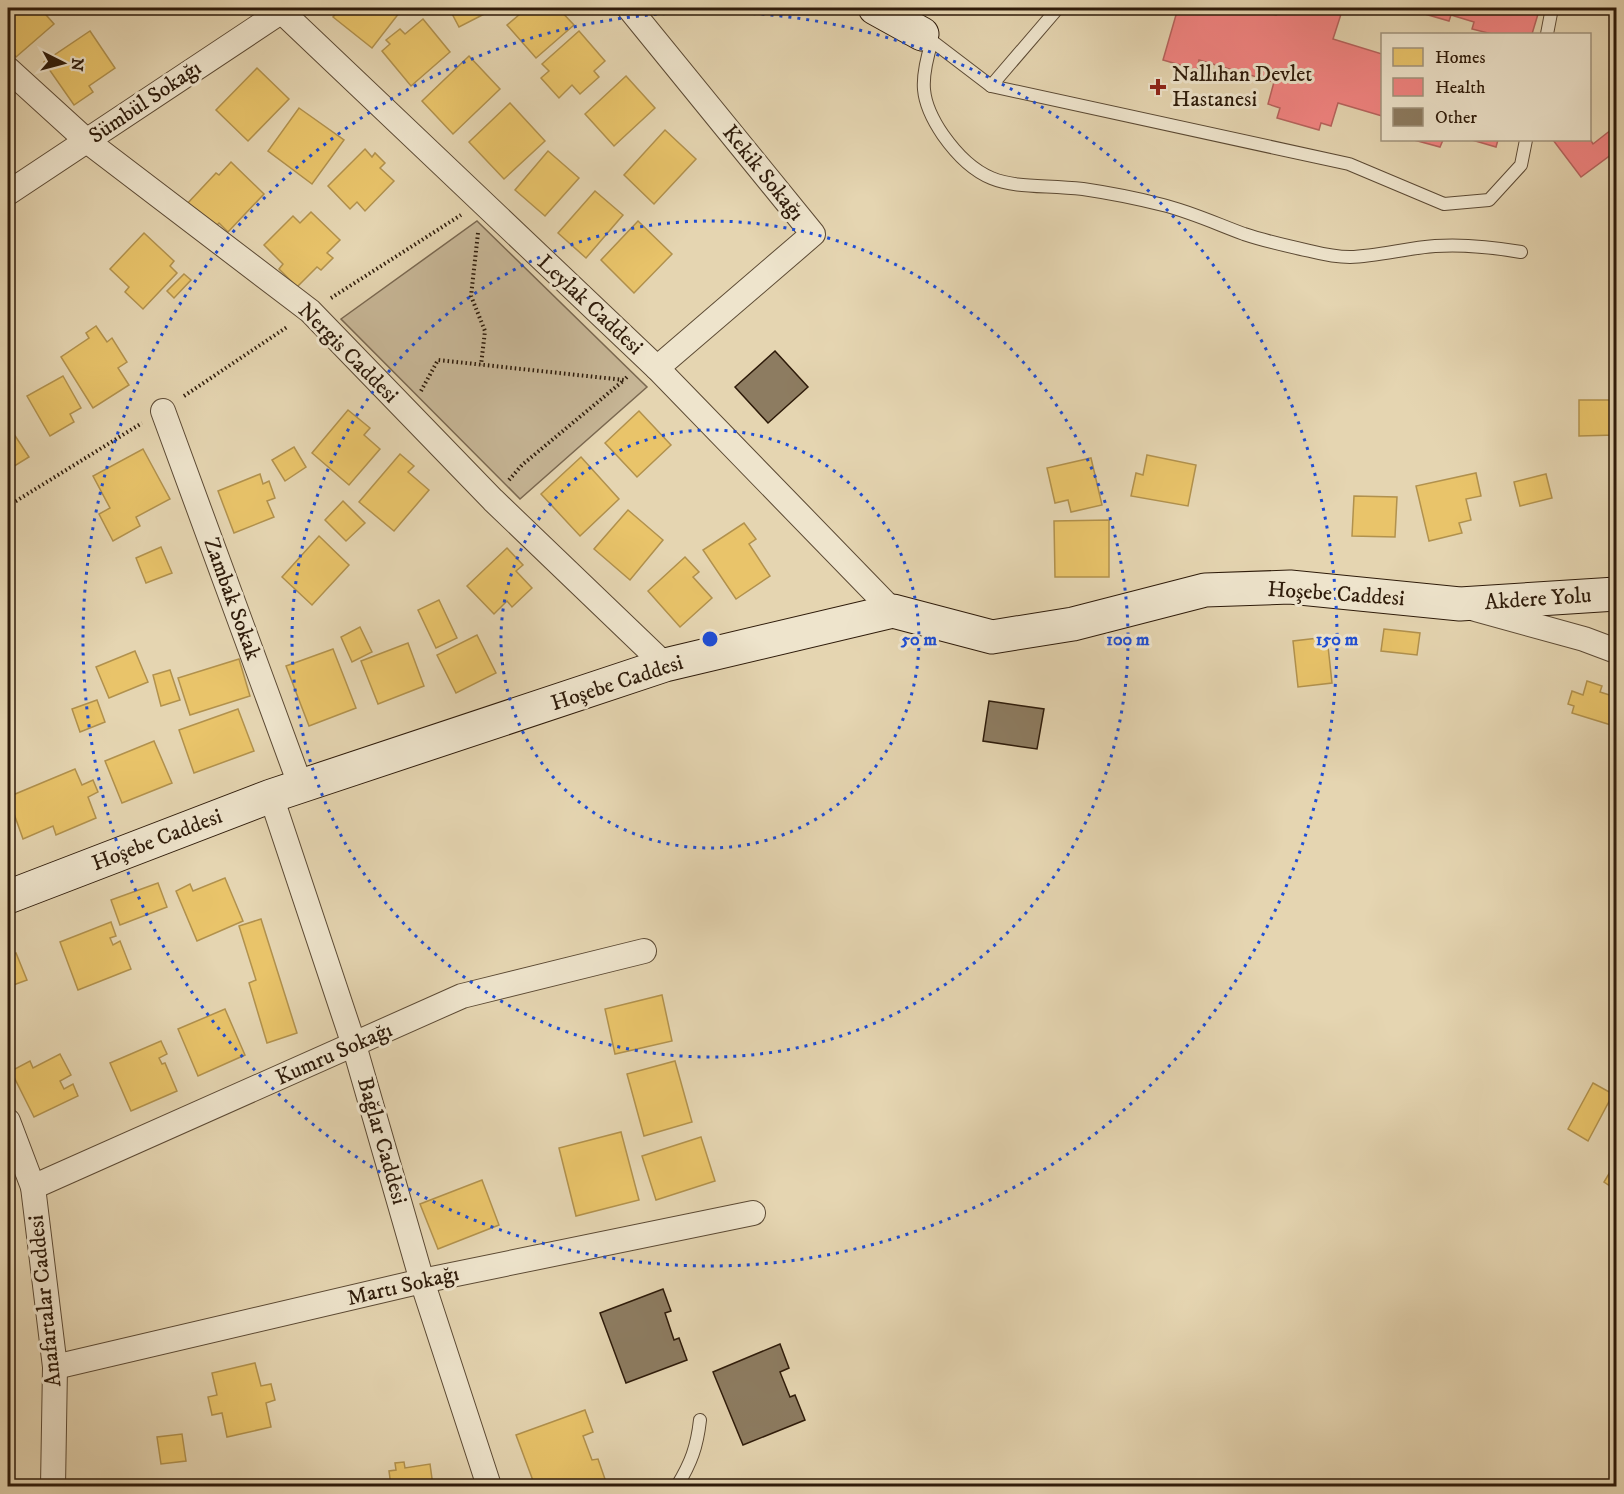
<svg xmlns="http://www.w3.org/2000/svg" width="1624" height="1494" viewBox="0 0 1624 1494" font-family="'IM FELL DW Pica',serif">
<rect width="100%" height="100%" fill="#e5d5b1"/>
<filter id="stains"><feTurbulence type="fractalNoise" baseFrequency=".00333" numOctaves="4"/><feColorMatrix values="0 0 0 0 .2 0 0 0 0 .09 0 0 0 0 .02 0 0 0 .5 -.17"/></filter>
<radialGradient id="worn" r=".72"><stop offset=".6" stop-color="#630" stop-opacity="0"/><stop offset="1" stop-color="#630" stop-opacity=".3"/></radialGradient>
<path fill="#c6b595" stroke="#7a6850" stroke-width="1.5" d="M477 221 647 387 520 499 341 319Z"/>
<g fill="#e9c46a" stroke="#b1914d" stroke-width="1.5">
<path d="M8 8H40L54 24 16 57 8 47Z"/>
<path d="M341 8H403L372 48 333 17Z"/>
<path d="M449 8H496L459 27Z"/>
<path d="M527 8H558L574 25 536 58 507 25Z"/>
<path d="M423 19 450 52 411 86 382 51 390 44 386 40 400 29 405 34Z"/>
<path d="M90 31 115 68 89 86 93 92 74 105 44 62Z"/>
<path d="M579 31 605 61 594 71 599 77 580 94 572 85 559 98 541 78 549 71 542 64Z"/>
<path d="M469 56 500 89 453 134 422 101Z"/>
<path d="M257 68 289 99 248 141 216 110Z"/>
<path d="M626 76 655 108 614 146 585 114Z"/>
<path d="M510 103 545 141 504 179 469 142Z"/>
<path d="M299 108 344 140 312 184 268 151Z"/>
<path d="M665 130 696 159 654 204 624 175Z"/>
<path d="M365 149 372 157 375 153 385 163 380 168 394 181 365 211 357 202 350 209 328 186Z"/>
<path d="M548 151 579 178 545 216 515 190Z"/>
<path d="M231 162 264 194 228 232 219 223 212 230 186 205 216 173 219 175Z"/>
<path d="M595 191 623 215 586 258 558 233Z"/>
<path d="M311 212 340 240 327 253 333 258 321 270 317 267 297 287 279 269 283 264 264 245 293 216 300 223Z"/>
<path d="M638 221 672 254 634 293 601 260Z"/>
<path d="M144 233 174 261 170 266 177 273 143 309 125 292 129 287 110 269Z"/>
<path d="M184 274 191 280 174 298 167 291Z"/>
<path d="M96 326 107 342 112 338 127 362 118 368 129 385 93 408 61 357 89 338 86 333Z"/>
<path d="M63 376 81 408 70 414 74 422 50 436 27 396Z"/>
<path d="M1579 400H1616V435L1579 436Z"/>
<path d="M348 410 370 428 364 435 380 449 349 485 312 453Z"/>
<path d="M639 411 671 445 637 477 605 443Z"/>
<path d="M8 425 29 457 8 470Z"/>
<path d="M294 447 306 467 285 481 272 460Z"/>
<path d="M143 449 170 499 136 517 140 526 113 541 99 514 110 508 93 476Z"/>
<path d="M400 454 414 466 408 472 429 490 394 531 359 502Z"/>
<path d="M1147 455 1196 465 1188 506 1131 496 1136 473 1143 475Z"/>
<path d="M581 457 619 499 580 536 541 494Z"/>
<path d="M1091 458 1102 505 1071 512 1068 500 1055 503 1047 468Z"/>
<path d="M1476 473 1481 496 1466 499 1471 520 1459 523 1462 533 1429 541 1416 486Z"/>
<path d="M260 474 263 484 269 481 275 498 267 501 274 517 234 533 218 491Z"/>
<path d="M1546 474 1552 498 1520 506 1514 482Z"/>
<path d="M1354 496 1397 497 1395 537 1352 536Z"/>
<path d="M343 501 365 523 346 541 325 520Z"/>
<path d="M628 510 663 540 630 580 594 549Z"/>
<path d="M1109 520V577H1055L1054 521Z"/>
<path d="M744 523 756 539 749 544 770 576 736 599 703 550Z"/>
<path d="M319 536 349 565 312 605 282 577Z"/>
<path d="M161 547 172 573 146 583 136 558Z"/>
<path d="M507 548 523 565 516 571 532 588 512 607 507 601 494 614 467 586Z"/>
<path d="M685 557 699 572 693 577 712 598 680 627 648 591Z"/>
<path d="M439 600 457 638 436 648 418 610Z"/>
<path d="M360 627 372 652 352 662 341 637Z"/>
<path d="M1384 629 1420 633 1417 655 1381 651Z"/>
<path d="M477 635 496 673 456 693 437 655Z"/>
<path d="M1327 637 1332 683 1298 687 1293 641Z"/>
<path d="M408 643 424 686 378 704 361 661Z"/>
<path d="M333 649 356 708 309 726 286 666Z"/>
<path d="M135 651 148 682 109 698 96 667Z"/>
<path d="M239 659 250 696 190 715 178 678Z"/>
<path d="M170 670 180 700 161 706 153 675Z"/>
<path d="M1587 681 1602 686 1600 692 1616 697V706L1611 725 1572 713 1574 706 1568 704 1572 691 1583 695Z"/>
<path d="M97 700 105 722 80 732 72 709Z"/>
<path d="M238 709 254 751 194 773 179 730Z"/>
<path d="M154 741 172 783 122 803 105 761Z"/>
<path d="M75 769 82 785 93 780 98 792 88 797 96 818 56 835 53 826 23 839 8 797Z"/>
<path d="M225 878 243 921 197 941 176 891 190 884 193 891Z"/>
<path d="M158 883 167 907 120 925 111 900Z"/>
<path d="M261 919 297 1033 267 1043 249 983 256 980 239 926Z"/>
<path d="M111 922 116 936 110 938 113 945 120 941 131 969 78 990 60 942Z"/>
<path d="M8 947 11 955 16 953 27 980 8 987Z"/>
<path d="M662 995 672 1041 615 1054 605 1009Z"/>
<path d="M225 1009 245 1055 198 1076 178 1029Z"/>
<path d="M161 1041 167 1054 159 1058 162 1064 165 1063 177 1091 131 1111 110 1063Z"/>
<path d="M60 1054 71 1075 60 1081 64 1089 73 1084 78 1096 34 1117 11 1071 30 1061 33 1068Z"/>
<path d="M675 1061 692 1122 644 1136 627 1074Z"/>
<path d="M1593 1083 1613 1094 1588 1141 1568 1129Z"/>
<path d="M621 1132 639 1200 576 1216 559 1148Z"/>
<path d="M701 1137 715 1181 656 1200 642 1156Z"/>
<path d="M1616 1162V1190L1604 1182Z"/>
<path d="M482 1180 499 1225 438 1249 420 1204Z"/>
<path d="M255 1363 261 1386 271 1384 275 1400 266 1403 271 1427 227 1437 222 1413 212 1415 208 1397 217 1395 212 1373Z"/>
<path d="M585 1410 593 1432 583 1436 592 1460 598 1459 606 1482 593 1486H535L516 1435Z"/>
<path d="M182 1434 186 1461 161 1464 157 1437Z"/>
<path d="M404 1462 405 1468 430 1464 433 1486H391L389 1471 396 1470 395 1463Z"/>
</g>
<g fill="#f28482" stroke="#b7645e" stroke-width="1.5">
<path d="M1178 8H1249L1276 15 1278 8H1343L1333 39 1382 54V116L1338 103 1331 126 1321 123 1319 130 1277 118 1280 108 1268 104 1274 82 1199 60 1197 70 1163 60Z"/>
<path d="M1404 8H1532L1530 12 1538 14 1532 34H1492L1472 29 1474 22 1451 15 1449 21Z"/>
<path d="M1616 126V151L1581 177 1553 140 1590 139 1593 144Z"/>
<path d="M1414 140H1443L1440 147Z"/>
<path d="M1472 140H1498L1496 147Z"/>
</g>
<g fill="#8d7c61" stroke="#2e1b0a" stroke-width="1.5">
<path d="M775 351 808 387 768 423 735 387Z"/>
<path d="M989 701 1044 709 1037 749 983 741Z"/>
<path d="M663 1289 671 1311 665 1313 674 1340 679 1338 687 1360 626 1383 600 1313Z"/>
<path d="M780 1344 789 1368 780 1372 790 1397 795 1395 805 1420 743 1445 713 1372Z"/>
</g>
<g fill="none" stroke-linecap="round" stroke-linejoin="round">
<defs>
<g id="lane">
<path d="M1547 34 1552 8"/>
<path d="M928 38 991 86 1349 164 1444 204 1489 200 1521 165 1526 140"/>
<path d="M932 41C920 80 919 100 943 135 986 196 1018 182 1083 189 1110 193 1136 198 1163 205 1191 212 1217 224 1244 234 1265 241 1287 246 1310 251 1322 254 1337 257 1350 257 1378 256 1407 248 1435 246 1464 244 1492 247 1521 252"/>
<path d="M991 86 1058 8"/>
<path d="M677 1486C691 1463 697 1447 700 1420"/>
</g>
<g id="street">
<path d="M278 8 657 368 893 611"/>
<path d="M629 8 813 234 657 368"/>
<path d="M8 69 87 141 310 311 493 500 665 665"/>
<path d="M8 193 282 11"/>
<path d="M163 411 301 787"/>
<path d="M1475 609 1584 639 1616 651"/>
<path d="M271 796 354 1045 422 1281 489 1486"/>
<path d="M8 1121 33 1187 55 1367 53 1486"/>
<path d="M33 1187 462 996 644 951"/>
<path d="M55 1367 422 1281 753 1213"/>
</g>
<g id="secondary">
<path d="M875 8 922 34"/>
<path d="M8 897 271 796 665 665 893 611 992 637 1073 624 1205 590 1290 587 1460 604 1616 594"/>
</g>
</defs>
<use href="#lane" stroke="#5c4a34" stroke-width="14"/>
<use href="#street" stroke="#5c4a34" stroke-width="26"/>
<use href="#secondary" stroke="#2e1b0a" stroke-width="35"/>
<g stroke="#2e1b0a" stroke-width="4" stroke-dasharray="1.5 3" stroke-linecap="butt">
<path d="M478 233 471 296 485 331 481 365"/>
<path d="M331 298 461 215"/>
<path d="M421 391 438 360 624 380 629 375"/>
<path d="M184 396 287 327"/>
<path d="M509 480 522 465 623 381"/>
<path d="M8 506 142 423"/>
</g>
<use href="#lane" stroke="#eee4cc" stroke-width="12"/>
<use href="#street" stroke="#eee4cc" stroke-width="24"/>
<use href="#secondary" stroke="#eee4cc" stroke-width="33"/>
</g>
<g fill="none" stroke="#1d4ed8" stroke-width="3" stroke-dasharray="3 6">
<circle cx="710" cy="639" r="209"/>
<circle cx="710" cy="639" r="418"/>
<circle cx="710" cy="639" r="627"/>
</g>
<path fill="#8f2418" stroke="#eee4cc" stroke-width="2" d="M1155 78h6v6h6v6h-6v6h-6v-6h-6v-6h6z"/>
<g text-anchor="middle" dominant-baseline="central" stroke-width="6" stroke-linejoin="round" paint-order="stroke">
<g font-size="22" fill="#2e1b0a" stroke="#eee4cc" text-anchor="start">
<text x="1172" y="74">Nallıhan Devlet<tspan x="1172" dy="25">Hastanesi</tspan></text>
</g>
<g font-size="22" fill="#2e1b0a" stroke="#eee4cc">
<text transform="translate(145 102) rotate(-34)">Sümbül Sokağı</text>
<text transform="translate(763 173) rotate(51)">Kekik Sokağı</text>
<text transform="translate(590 305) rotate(43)">Leylak Caddesi</text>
<text transform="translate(348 353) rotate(45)">Nergis Caddesi</text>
<text transform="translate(1336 594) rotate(4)">Hoşebe Caddesi</text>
<text transform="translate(232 599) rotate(70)">Zambak Sokak</text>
<text transform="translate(1538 599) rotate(-4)">Akdere Yolu</text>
<text transform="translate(617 683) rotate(-18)">Hoşebe Caddesi</text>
<text transform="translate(157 840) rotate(-21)">Hoşebe Caddesi</text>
<text transform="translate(334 1054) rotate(-24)">Kumru Sokağı</text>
<text transform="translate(382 1141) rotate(74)">Bağlar Caddesi</text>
<text transform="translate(403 1286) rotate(-13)">Martı Sokağı</text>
<text transform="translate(45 1301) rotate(-96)">Anafartalar Caddesi</text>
</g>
</g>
<circle cx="710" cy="639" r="9" fill="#1d4ed8" stroke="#eee4cc" stroke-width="3"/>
<g font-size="18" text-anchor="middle" font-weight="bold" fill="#1d4ed8" stroke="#eee4cc" stroke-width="6" stroke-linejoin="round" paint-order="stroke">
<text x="919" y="645">50 m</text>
<text x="1128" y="645">100 m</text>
<text x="1337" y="645">150 m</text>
</g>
<rect width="1624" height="1494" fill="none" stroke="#e5d5b1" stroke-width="30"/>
<rect x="9" y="9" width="1606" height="1476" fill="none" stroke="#2e1b0a" stroke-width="3"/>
<rect x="15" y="15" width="1594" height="1464" fill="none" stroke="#2e1b0a" stroke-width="1.5"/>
<rect x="1381" y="33" width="210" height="108" fill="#eee4cc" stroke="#a1947e" stroke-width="1.5"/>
<rect x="1393" y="48" width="30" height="18" fill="#e9c46a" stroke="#a1947e" stroke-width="1.5"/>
<text x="1435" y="63" font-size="18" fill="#2e1b0a">Homes</text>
<rect x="1393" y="78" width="30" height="18" fill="#f28482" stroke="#a1947e" stroke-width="1.5"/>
<text x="1435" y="93" font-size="18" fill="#2e1b0a">Health</text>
<rect x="1393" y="108" width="30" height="18" fill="#8d7c61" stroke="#a1947e" stroke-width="1.5"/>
<text x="1435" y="123" font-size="18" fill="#2e1b0a">Other</text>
<g transform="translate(63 63) rotate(96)" stroke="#eee4cc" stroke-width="4.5" paint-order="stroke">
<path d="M0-4.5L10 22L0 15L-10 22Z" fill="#2e1b0a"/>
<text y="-9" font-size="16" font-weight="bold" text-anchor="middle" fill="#2e1b0a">N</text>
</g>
<rect width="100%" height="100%" filter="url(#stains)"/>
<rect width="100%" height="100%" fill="url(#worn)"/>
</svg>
